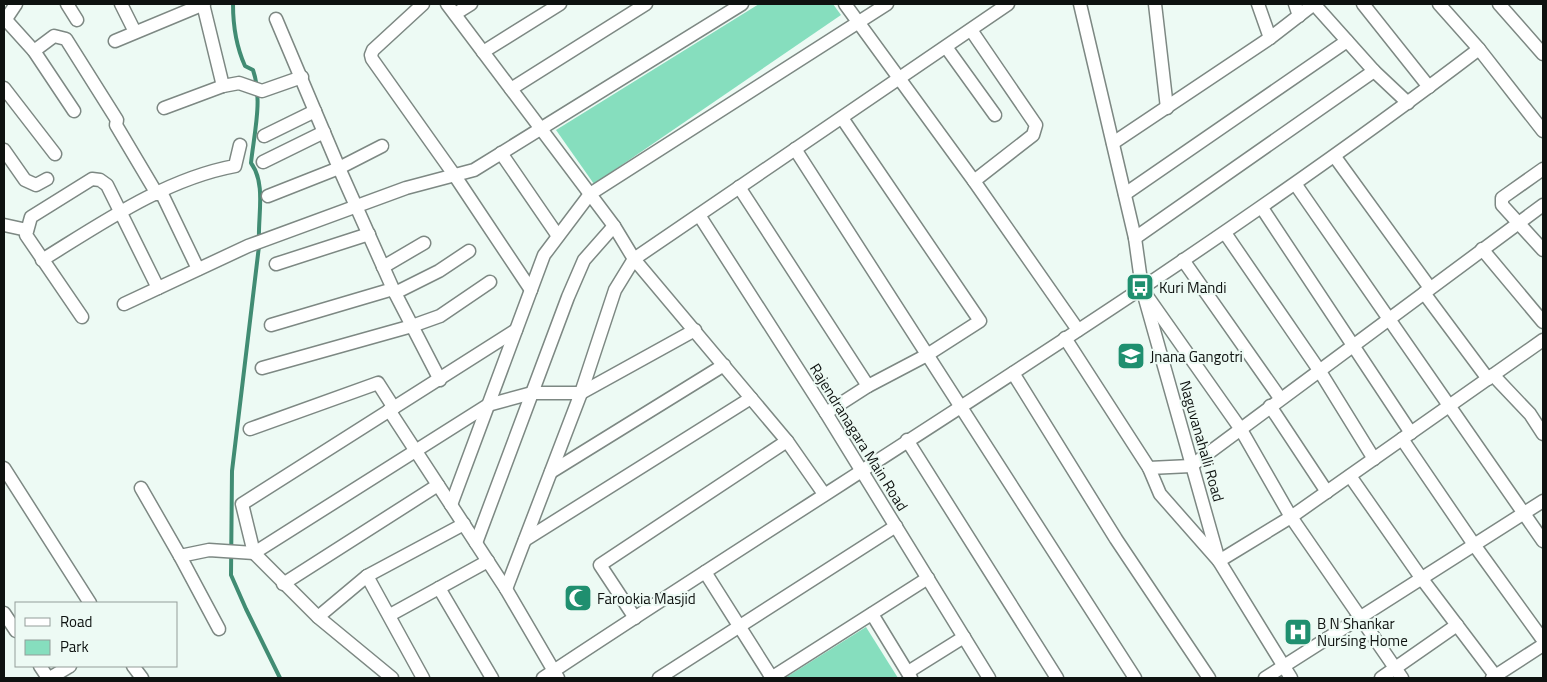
<svg xmlns="http://www.w3.org/2000/svg" width="1547" height="682" viewBox="0 0 1547 682" font-family="'Titillium Web',sans-serif">
<rect width="100%" height="100%" fill="#edfaf4"/>
<g fill="#86debe">
<path d="M759 4H833L841 15 594 184 556 130Z"/>
<path d="M866 627 898 678H785Z"/>
</g>
<g fill="none" stroke-linecap="round" stroke-linejoin="round">
<g stroke="#418c73" stroke-width="4">
<path d="M233 4C233 25 236 46 245 66L253 70C263 99 254 134 251 163 266 183 258 215 259 239"/>
<path d="M259 246 232 471 231 575 246 609 280 678"/>
</g>
<defs>
<g id="minor">
<path d="M67 4 77 20"/>
<path d="M121 4 135 32"/>
<path d="M203 4 223 86"/>
<path d="M423 4 373 50 371 55 372 59 455 176 531 290"/>
<path d="M447 4 614 226 634 259 787 441 824 494"/>
<path d="M845 4 974 181 1078 330"/>
<path d="M1080 4 1135 238 1142 288 1219 561 1291 678"/>
<path d="M1155 4 1167 108"/>
<path d="M1258 4 1270 38"/>
<path d="M1295 4 1299 16"/>
<path d="M1314 4 1374 71 1408 103"/>
<path d="M1363 4 1429 87"/>
<path d="M1439 4 1479 49 1543 131"/>
<path d="M1499 4 1543 54"/>
<path d="M455 14 471 4"/>
<path d="M276 19 339 168 393 289 440 380"/>
<path d="M6 20 34 51 74 111"/>
<path d="M4 22 16 4"/>
<path d="M971 30 1036 125 1033 135 974 181"/>
<path d="M115 41 204 4"/>
<path d="M946 47 995 115"/>
<path d="M34 51 54 36 66 39 117 120 116 125 157 194"/>
<path d="M483 52 560 4"/>
<path d="M4 88 55 154"/>
<path d="M511 89 646 4"/>
<path d="M164 108 223 86 239 83 262 91 302 77"/>
<path d="M264 136 315 111"/>
<path d="M1113 143 1270 38 1314 4"/>
<path d="M795 149 1135 678"/>
<path d="M4 150 25 180 36 185 47 179"/>
<path d="M501 153 558 236"/>
<path d="M1335 157 1430 288"/>
<path d="M263 162 324 132"/>
<path d="M1543 169 1502 198V205L1543 250"/>
<path d="M1296 185 1543 541"/>
<path d="M739 187 868 386"/>
<path d="M161 192 198 269"/>
<path d="M1125 194 1347 41"/>
<path d="M268 196 339 168 382 146"/>
<path d="M1262 208 1411 433"/>
<path d="M699 215 826 413 989 678"/>
<path d="M4 225 27 230"/>
<path d="M1225 233 1319 370 1374 459"/>
<path d="M1135 238 1374 71"/>
<path d="M1482 249 1543 322"/>
<path d="M42 260C102 223 165 179 235 166L240 145"/>
<path d="M1183 260 1280 398"/>
<path d="M276 264 369 234"/>
<path d="M383 267 424 243"/>
<path d="M395 293 439 271 469 251"/>
<path d="M1424 293 1488 379"/>
<path d="M1147 296 1240 428 1291 517 1402 678"/>
<path d="M124 304 248 246 406 188 474 170 742 4"/>
<path d="M82 317 26 235 31 217 92 179 100 180 107 185 158 288"/>
<path d="M271 325 393 289"/>
<path d="M1065 338 1149 468 1160 494 1219 561 1291 517 1543 340"/>
<path d="M262 368 412 326 440 316 490 282"/>
<path d="M1013 373 1116 539 1209 678"/>
<path d="M1493 375 1530 414 1543 434"/>
<path d="M1270 406 1327 492"/>
<path d="M389 410 506 589 558 678"/>
<path d="M826 413 868 386 927 355 980 321 842 118"/>
<path d="M250 429 378 383 394 408"/>
<path d="M1402 439 1475 546 1543 640"/>
<path d="M907 440 1057 678"/>
<path d="M4 468 90 603"/>
<path d="M1149 468 1191 466 1543 205"/>
<path d="M551 472 724 365"/>
<path d="M1350 476 1422 579 1497 678"/>
<path d="M141 488 180 556 209 550 254 553 488 405 532 393H581L695 330"/>
<path d="M451 505 544 255 590 194 887 4"/>
<path d="M525 540 751 398"/>
<path d="M476 543 568 297 584 260 614 226"/>
<path d="M180 556 219 629"/>
<path d="M705 572 772 678"/>
<path d="M367 576 423 678"/>
<path d="M283 584 438 485"/>
<path d="M439 588 492 678"/>
<path d="M506 589 581 393 615 290 634 259 1008 4"/>
<path d="M4 613 16 631"/>
<path d="M872 614 911 678"/>
<path d="M390 615 488 561"/>
<path d="M318 617 367 576 464 524"/>
<path d="M635 618 600 565 787 441"/>
<path d="M40 666 48 678"/>
<path d="M133 666 142 678"/>
<path d="M908 672 964 637"/>
<path d="M50 678 70 666"/>
<path d="M392 678 318 617 254 553 242 504 516 330"/>
<path d="M543 678C856 470 1180 277 1479 49"/>
<path d="M659 678 896 526"/>
<path d="M771 678 928 578"/>
<path d="M1265 678 1543 501"/>
<path d="M1381 678 1457 625"/>
<path d="M1492 678 1543 645"/>
</g>
</defs>
<use href="#minor" stroke="#7d8883" stroke-width="15"/>
<use href="#minor" stroke="#fff" stroke-width="12"/>
</g>
<defs>
<symbol id="bus-square" viewBox="-11 -11 22 22"><rect x="-9" y="-9" width="18" height="18" rx="4" fill="#1f8f6f" stroke="#edfaf4"/><path d="M-5-6H5V4H4V6H2V4H-2V6H-4V4H-5ZM-3.5-4V0h7V-4ZM-3.5 1.2v1.5H-2V1.2ZM2 1.2v1.5H3.5V1.2Z" fill="#fff"/></symbol>
<symbol id="school-square" viewBox="-11 -11 22 22"><rect x="-9" y="-9" width="18" height="18" rx="4" fill="#1f8f6f" stroke="#edfaf4"/><path d="M0-5L7-2L0 1L-7-2ZM-4 1L0 2.5L4 1V4Q0 6-4 4Z" fill="#fff"/></symbol>
<symbol id="mosque-square" viewBox="-11 -11 22 22"><rect x="-9" y="-9" width="18" height="18" rx="4" fill="#1f8f6f" stroke="#edfaf4"/><path d="M3.5-4.9A6 6 0 1 0 3.5 4.9A5 5 0 1 1 3.5-4.9Z" fill="#fff"/></symbol>
<symbol id="hospital-square" viewBox="-11 -11 22 22"><rect x="-9" y="-9" width="18" height="18" rx="4" fill="#1f8f6f" stroke="#edfaf4"/><path d="M-5-5h3v3.5h4V-5h3V5h-3V1.5h-4V5h-3Z" fill="#fff"/></symbol>
</defs>
<g fill-rule="evenodd">
<use href="#bus-square" x="1124" y="271" width="32" height="32"/>
<use href="#school-square" x="1115" y="340" width="32" height="32"/>
<use href="#mosque-square" x="562" y="582" width="32" height="32"/>
<use href="#hospital-square" x="1282" y="616" width="32" height="32"/>
</g>
<g text-anchor="middle" dominant-baseline="central" stroke-width="4.5" stroke-linejoin="round" paint-order="stroke">
<g font-size="15" fill="#0e1210" stroke="#edfaf4" text-anchor="start">
<text x="1159" y="287">Kuri Mandi</text>
<text x="1150" y="356">Jnana Gangotri</text>
<text x="597" y="598">Farookia Masjid</text>
<text x="1317" y="623">B N Shankar<tspan x="1317" dy="17">Nursing Home</tspan></text>
</g>
<g font-size="15" fill="#0e1210" stroke="#edfaf4">
<text transform="translate(859 437) rotate(58)">Rajendranagara Main Road</text>
<text transform="translate(1202 441) rotate(74)">Naguvanahalli Road</text>
</g>
</g>
<rect width="1547" height="682" fill="none" stroke="#0e1210" stroke-width="10"/>
<rect x="15" y="602" width="162" height="65" fill="#edfaf4" stroke="#949d99"/>
<rect x="25" y="618" width="25" height="8" fill="#ffffff" stroke="#949d99"/>
<text x="60" y="627" font-size="15" fill="#0e1210">Road</text>
<rect x="25" y="640" width="25" height="15" fill="#86debe" stroke="#949d99"/>
<text x="60" y="652" font-size="15" fill="#0e1210">Park</text>
</svg>
